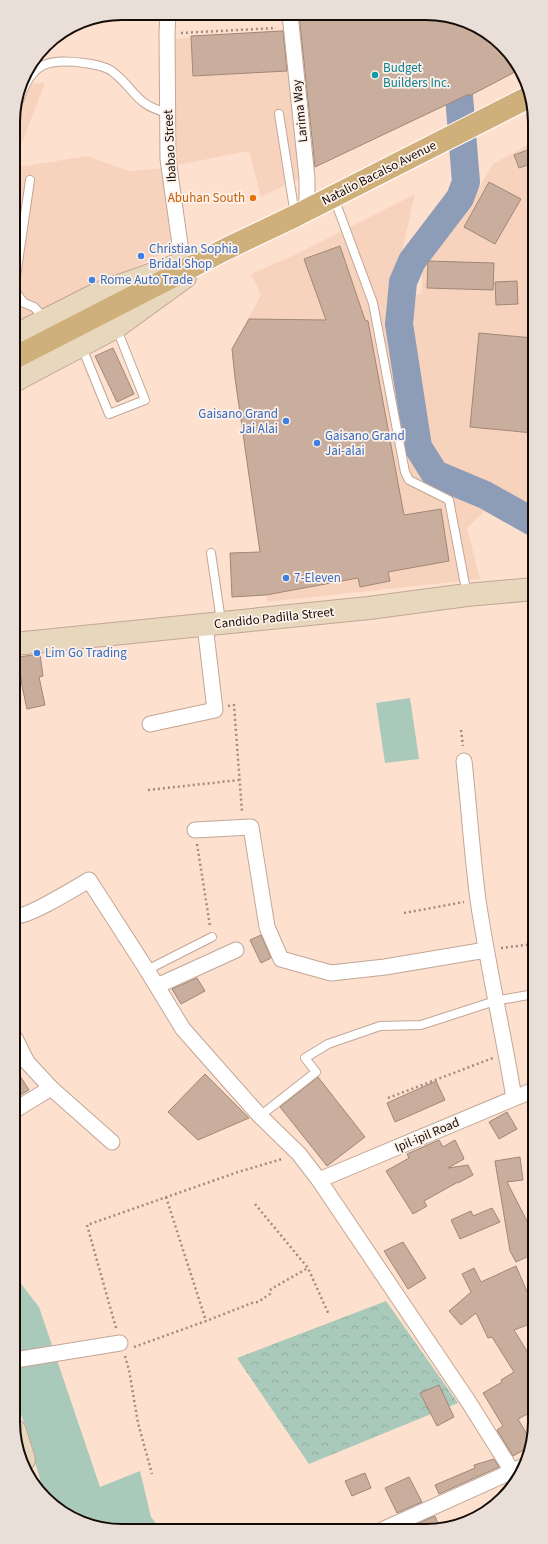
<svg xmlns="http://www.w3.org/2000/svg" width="548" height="1544" viewBox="0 0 548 1544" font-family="'Source Sans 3',sans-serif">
<defs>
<pattern id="forest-crowns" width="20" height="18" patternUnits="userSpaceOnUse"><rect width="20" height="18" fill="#a9caba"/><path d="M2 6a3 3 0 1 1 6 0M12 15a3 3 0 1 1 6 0" fill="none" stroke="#91ac9e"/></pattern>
</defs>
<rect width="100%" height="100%" fill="#fee0cf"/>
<g fill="#f7d3be">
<path d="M288 29 302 177 261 197 249 151 177 165 175 39Z"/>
<path d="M45 83 13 166V114L21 84Z"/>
<path d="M533 142V506L492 491 451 470 432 455 421 424 407 299 422 293V271L461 219 493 164Z"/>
<path d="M87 156 129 171 164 168 174 248 14 326 13 168Z"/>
<path d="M415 194 395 282 389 321 411 455 432 476 462 500 485 511 467 528 480 579 267 602 235 378 232 349 261 295 251 274 299 253Z"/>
</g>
<g fill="#a9caba">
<path d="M410 698 419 759 385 763 376 703Z"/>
<path d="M15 1276 39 1307 100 1487 140 1471 151 1517 160 1529H101L46 1500 15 1393Z"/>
</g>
<path fill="url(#forest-crowns)" d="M386 1301 458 1403 309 1464 237 1358Z"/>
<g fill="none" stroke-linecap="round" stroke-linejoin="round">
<path stroke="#8d9db8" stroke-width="28" d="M454 60 459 96 466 182 460 198 412 261 403 282 399 324 418 447 435 474 485 495 533 522"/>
</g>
<g fill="#caae9d" stroke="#a18777">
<path d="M299 14 448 15 503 45 517 71 469 96V94L315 167Z"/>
<path d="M283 31 287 71 193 76 191 36Z"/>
<path d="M533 148V163L519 168 514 155Z"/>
<path d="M489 182 521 199 495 244 464 227Z"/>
<path d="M340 246 365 320 368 321 404 515 441 509 449 561 388 572 390 581 360 587 358 578 266 595 232 597 230 553 260 552 235 378 232 349 249 319 326 320 304 259Z"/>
<path d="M428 261 494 263 493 290 427 288Z"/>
<path d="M517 281 518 304 496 305 495 282Z"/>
<path d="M479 333 533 338V433L470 427Z"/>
<path d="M113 348 134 394 117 402 95 356Z"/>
<path d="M40 654 43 676 39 677 45 705 27 709 22 686 18 657Z"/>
<path d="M261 935 271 958 261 963 250 940Z"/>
<path d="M197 978 205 991 181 1004 172 989Z"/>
<path d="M15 1068 29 1090 15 1098Z"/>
<path d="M205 1074 249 1118 198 1140 168 1112Z"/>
<path d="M318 1077 365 1137 327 1166 280 1107Z"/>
<path d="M436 1081 445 1100 395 1122 387 1103Z"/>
<path d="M507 1112 517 1129 499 1139 489 1122Z"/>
<path d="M439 1140 443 1147 455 1140 463 1156 464 1159 448 1168 468 1165 473 1175 458 1183V1182L424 1201 427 1206 413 1214 386 1171 409 1158 407 1154Z"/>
<path d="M520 1157 523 1180 507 1182 528 1223 534 1219 535 1243 529 1246 533 1254 516 1262 510 1251 495 1161Z"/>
<path d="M492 1208 500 1222 460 1239 451 1220 471 1211 473 1216Z"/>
<path d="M403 1242 426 1278 408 1289 384 1251Z"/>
<path d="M516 1266 529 1296 535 1293V1322L514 1330 530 1356 535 1353V1410L518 1419 532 1443 531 1446 513 1456 497 1430 503 1426 483 1393 502 1382 501 1380 514 1372 492 1337 488 1338 476 1313 461 1325 449 1311 471 1292 462 1274 474 1268 481 1282Z"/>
<path d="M439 1385 454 1417 437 1426 420 1393Z"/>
<path d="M494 1459 499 1467 439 1494 435 1485 475 1468 474 1465Z"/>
<path d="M365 1473 371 1488 352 1496 345 1481Z"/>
<path d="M409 1477 422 1502 397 1513 385 1488Z"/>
<path d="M435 1516 440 1529H406Z"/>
</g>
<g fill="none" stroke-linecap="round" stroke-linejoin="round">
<defs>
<g id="lane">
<path d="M19 101C31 63 47 58 84 63 92 64 106 66 113 72 136 90 135 105 168 113"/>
<path d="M279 114 295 215"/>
<path d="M30 180 14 290 24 303 34 307 45 319"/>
<path d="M334 198 373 303 405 472 409 480 449 500 467 595"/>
<path d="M81 345 109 414 145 400 116 327"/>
<path d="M211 553 221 621"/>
<path d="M147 970 212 937"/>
<path d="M260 1116 316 1072 305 1058 328 1044 380 1026 421 1025 495 1001 534 994"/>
</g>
<g id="street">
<path d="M168 13 167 34 168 159 184 273"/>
<path d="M290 14 307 178V209"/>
<path d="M150 724 215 710 205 625"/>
<path d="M464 761C469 807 472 854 478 900 488 967 503 1032 514 1098"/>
<path d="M195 830 251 827 267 927 281 959 331 973 385 967 486 950"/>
<path d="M14 916C25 919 77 887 89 880L147 970 183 1029 260 1116 299 1154 319 1180 468 1401 517 1479"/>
<path d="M157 986 236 950"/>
<path d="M15 1038 27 1062 51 1088 112 1142"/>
<path d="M15 1110 51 1088"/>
<path d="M319 1180 534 1090"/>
<path d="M15 1360 120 1343"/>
<path d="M384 1529 526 1465"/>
</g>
<g id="secondary">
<path d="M14 336 99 293 181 264"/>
<path d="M14 381 116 327 185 277"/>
<path d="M14 644 369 608 467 595 534 589"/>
<path d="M15 1431 24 1460"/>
</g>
<path id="primary" d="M14 358 226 249 295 216 531 96"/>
</defs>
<use href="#lane" stroke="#c2a696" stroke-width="10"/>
<use href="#street" stroke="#c2a696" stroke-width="17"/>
<use href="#secondary" stroke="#c2a696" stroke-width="24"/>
<use href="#primary" stroke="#fff" stroke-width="24"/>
<g stroke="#a18c7f" stroke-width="2.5" stroke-dasharray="2 3" stroke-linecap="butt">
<path d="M181 33 276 28"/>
<path d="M228 706 234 705 242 812"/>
<path d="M461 730 463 746"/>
<path d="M148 790 239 780"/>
<path d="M197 844 210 926"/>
<path d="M404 913 464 902"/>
<path d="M501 948 534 944"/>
<path d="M388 1098 493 1058"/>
<path d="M166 1197 206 1321"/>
<path d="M255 1204 308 1268 329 1315"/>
<path d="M116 1328 87 1225 238 1172 282 1159"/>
<path d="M134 1347 206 1321 252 1303 258 1302 270 1294 271 1289 308 1268"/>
<path d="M125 1356 129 1370 138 1423 152 1474"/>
</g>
<use href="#lane" stroke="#fff" stroke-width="8"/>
<use href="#street" stroke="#fff" stroke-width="15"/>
<use href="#secondary" stroke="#e7d7bc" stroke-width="22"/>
<use href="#primary" stroke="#d0b07a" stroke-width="22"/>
</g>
<circle fill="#0f9aa8" stroke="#fdf1ea" stroke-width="1.5" cx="375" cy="75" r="4"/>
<circle fill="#e8710a" stroke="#fdf1ea" stroke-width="1.5" cx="253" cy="198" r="4"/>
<g fill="#3f7fe0" stroke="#fdf1ea" stroke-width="1.5">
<circle cx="141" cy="256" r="4"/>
<circle cx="92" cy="280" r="4"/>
<circle cx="286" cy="421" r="4"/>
<circle cx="317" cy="443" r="4"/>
<circle cx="286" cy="578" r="4"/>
<circle cx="37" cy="653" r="4"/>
</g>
<g text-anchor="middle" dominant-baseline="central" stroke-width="3.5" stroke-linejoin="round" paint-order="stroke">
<g font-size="13" fill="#0d838f" stroke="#fdf1ea" text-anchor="start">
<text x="383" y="68">Budget<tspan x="383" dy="15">Builders Inc.</tspan></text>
</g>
<g font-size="13" fill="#150c06" stroke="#fdf1ea">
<text transform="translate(300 111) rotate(-96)">Larima Way</text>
<text transform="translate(170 146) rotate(-93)">Ibabao Street</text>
<text transform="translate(379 173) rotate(-27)">Natalio Bacalso Avenue</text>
<text transform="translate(274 618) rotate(-6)">Candido Padilla Street</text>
<text transform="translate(427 1135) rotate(-23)">Ipil-ipil Road</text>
</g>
<g font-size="13" fill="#c56008" stroke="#fdf1ea" text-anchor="end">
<text x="245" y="198">Abuhan South</text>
</g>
<g font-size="13" fill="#366cbe" stroke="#fdf1ea" text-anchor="start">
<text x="149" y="249">Christian Sophia<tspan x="149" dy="15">Bridal Shop</tspan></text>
<text x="100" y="280">Rome Auto Trade</text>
<text x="278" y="414" text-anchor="end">Gaisano Grand<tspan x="278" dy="15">Jai Alai</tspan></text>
<text x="325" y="436">Gaisano Grand<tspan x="325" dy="15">Jai-alai</tspan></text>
<text x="294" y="578">7-Eleven</text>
<text x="45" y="653">Lim Go Trading</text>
</g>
</g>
<path d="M0 0H548V1544H0ZM122 20H426A102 102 0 0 1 528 122V1422A102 102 0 0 1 426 1524H122A102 102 0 0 1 20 1422V122A102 102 0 0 1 122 20Z" fill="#eadfd8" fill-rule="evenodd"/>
<path fill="none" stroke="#150c06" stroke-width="2" d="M122 20H426A102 102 0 0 1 528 122V1422A102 102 0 0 1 426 1524H122A102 102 0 0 1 20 1422V122A102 102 0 0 1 122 20Z"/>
</svg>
